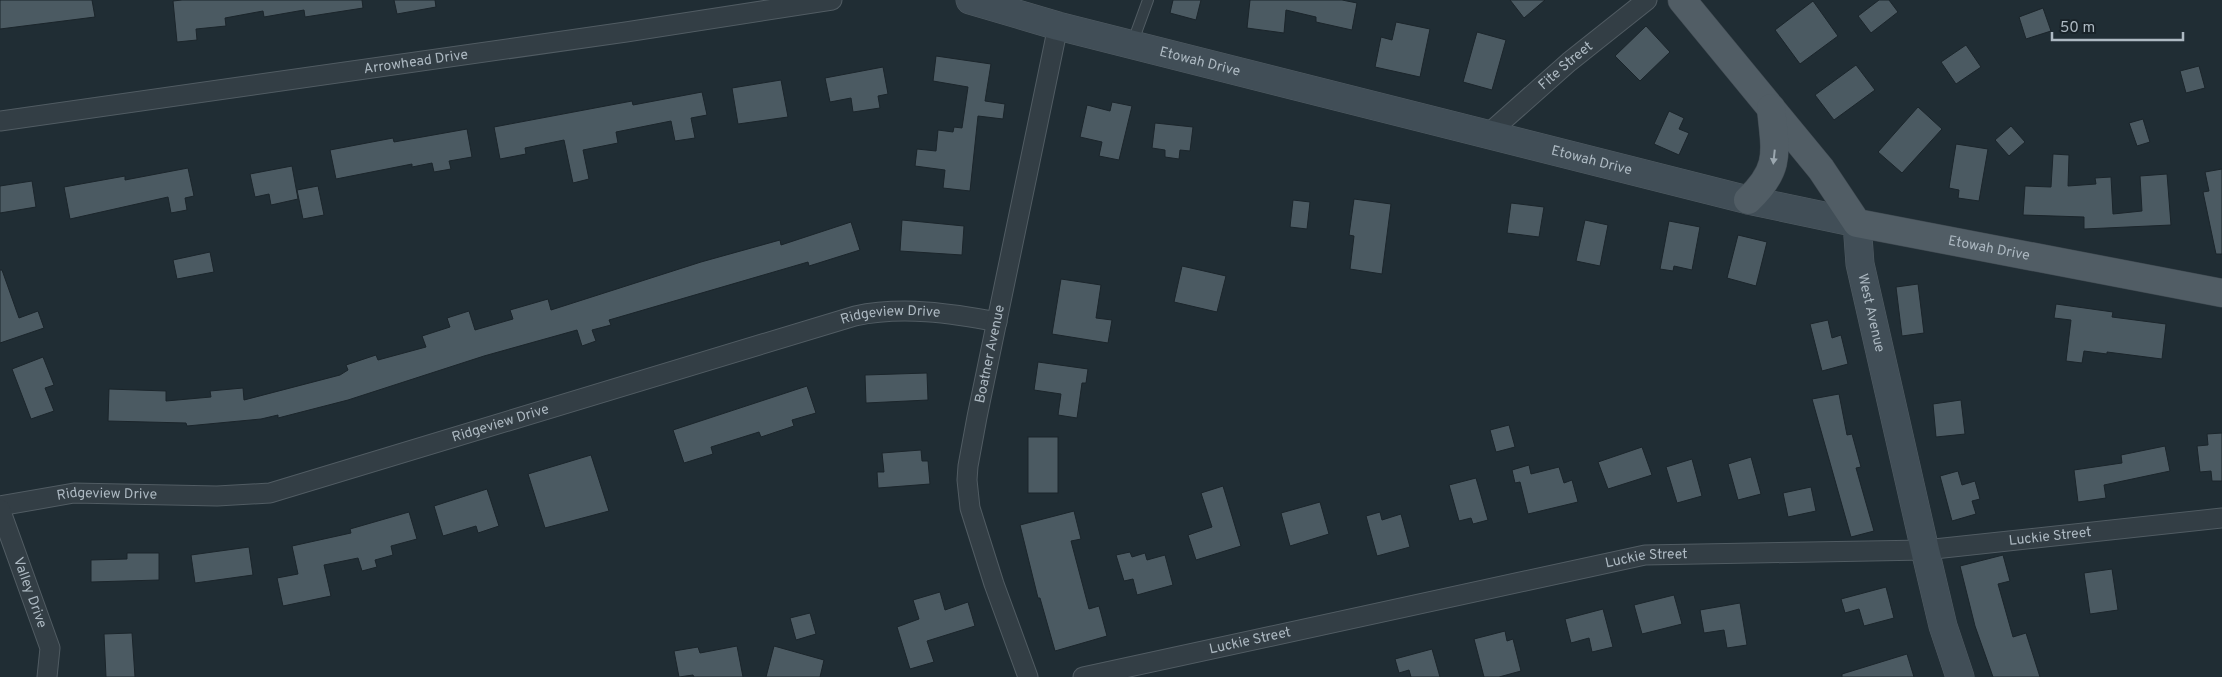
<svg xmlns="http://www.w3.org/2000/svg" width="2222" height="677" viewBox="0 0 2222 677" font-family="Overpass,sans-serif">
<rect width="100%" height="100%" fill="#202d34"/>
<g fill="#4b5a62" stroke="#1b252b">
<path d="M0 0H92L95 17 0 29Z"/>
<path d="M182 0H362L363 8 305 17 304 10 264 17 263 11 225 18 226 26 196 29 197 40 177 42 173 1Z"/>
<path d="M394 0H435L436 7 397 14Z"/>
<path d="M1173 0H1201L1196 20 1170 13Z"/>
<path d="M1250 0H1342L1357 3 1352 30 1316 22V17L1286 10 1284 33 1247 28Z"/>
<path d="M1510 0H1545L1524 18Z"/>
<path d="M1879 0H1889L1898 12 1871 33 1858 16Z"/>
<path d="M1813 1 1838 36 1800 64 1775 30Z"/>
<path d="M2043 8 2051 31 2026 39 2019 17Z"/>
<path d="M1396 22 1430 29 1420 77 1375 67 1381 37 1392 40Z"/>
<path d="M1646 26 1670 52 1640 81 1615 56Z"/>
<path d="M1477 32 1506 40 1492 90 1463 82Z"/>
<path d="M1966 45 1981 67 1956 84 1941 62Z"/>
<path d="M936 56 991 64 985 101 1005 104 1003 119 978 116 970 191 943 188 945 170 915 166 917 149 936 151 938 130 953 132 954 127 962 128 968 87 933 81Z"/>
<path d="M1856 65 1875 90 1834 120 1815 95Z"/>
<path d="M2199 66 2205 88 2186 93 2180 71Z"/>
<path d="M883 67 888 94 878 96 880 108 853 112 851 98 830 102 825 78Z"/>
<path d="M781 80 788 117 738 124 732 88Z"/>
<path d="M702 92 707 115 691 118 695 138 675 141 671 121 616 132 618 143 583 150 589 179 573 183 564 140 525 148 526 154 500 159 494 127 632 101 633 105Z"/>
<path d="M1112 102 1132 106 1119 160 1099 156 1102 142 1080 137 1087 105 1110 111Z"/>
<path d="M1918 107 1942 129 1902 173 1878 152Z"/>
<path d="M1669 111 1684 118 1679 129 1689 133 1679 155 1654 144Z"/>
<path d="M2143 119 2150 142 2137 146 2129 123Z"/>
<path d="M1155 123 1193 127 1190 151 1180 150 1179 159 1165 157V150L1152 148Z"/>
<path d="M2011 126 2025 142 2009 156 1995 140Z"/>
<path d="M467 129 472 157 449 161 451 169 434 172 432 163 412 167V164L336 179 330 150 393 138 394 142Z"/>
<path d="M1956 144 1988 149 1979 201 1958 198 1959 190 1949 188Z"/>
<path d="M2053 154 2069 155 2068 186 2096 184 2095 178 2111 177 2113 214 2142 211 2140 176 2167 174 2171 225 2084 229V217L2023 215 2025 186 2051 187Z"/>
<path d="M292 166 298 199 271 205 269 194 255 197 250 174Z"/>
<path d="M188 168 194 196 185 198 187 210 171 213 168 197 70 219 64 187 125 176V180Z"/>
<path d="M2222 169V254H2216L2203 192 2209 191 2205 172Z"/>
<path d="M32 181 36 207 0 213V186Z"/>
<path d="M318 186 324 215 303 219 297 190Z"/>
<path d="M1354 199 1391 204 1382 274 1350 269 1354 236 1349 235Z"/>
<path d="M1293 200 1310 202 1307 229 1290 227Z"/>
<path d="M1511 203 1544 207 1539 237 1507 233Z"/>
<path d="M902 220 964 226 962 255 900 251Z"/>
<path d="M1585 220 1608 225 1600 266 1576 261Z"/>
<path d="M1669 221 1700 227 1692 270 1674 266 1673 271 1660 269Z"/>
<path d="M851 222 860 250 809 266 808 262 609 320 611 325 592 330 596 341 582 346 577 330 484 356 348 400 278 418V415L261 419 187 426 186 423 108 421 109 389 166 391V401L211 397 210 391 243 388 244 400 340 375 348 370 346 365 376 355 378 360 426 347 422 336 450 327 447 318 469 311 475 330 513 319 510 310 548 299 551 310 701 262 780 240 781 245Z"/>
<path d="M1738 235 1767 242 1756 286 1727 278Z"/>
<path d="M210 252 214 272 177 279 173 260Z"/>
<path d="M1182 266 1226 276 1217 312 1174 302Z"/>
<path d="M0 270H2L19 318 38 311 44 328 0 343Z"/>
<path d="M1061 279 1101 285 1096 318 1112 320 1108 343 1052 334Z"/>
<path d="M1918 284 1924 333 1902 336 1896 287Z"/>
<path d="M2056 304 2113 312 2112 317 2166 324 2162 359 2107 352V354L2084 351 2082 363 2066 361 2071 320 2054 318Z"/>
<path d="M1828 320 1832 338 1841 335 1848 364 1822 371 1810 324Z"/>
<path d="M43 357 54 385 45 388 54 411 31 419 12 369Z"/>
<path d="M1038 362 1088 369 1086 383H1082L1077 418 1058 415 1061 394 1034 390Z"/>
<path d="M927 373 928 400 866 403 865 375Z"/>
<path d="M807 386 816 413 792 420 794 426 761 437 759 432 711 447 713 454 684 463 673 430Z"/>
<path d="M1839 394 1847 435 1852 434 1861 467 1856 468 1874 531 1851 537 1812 399Z"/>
<path d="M1961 400 1965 434 1936 437 1933 404Z"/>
<path d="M1509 425 1515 447 1496 452 1490 430Z"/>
<path d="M2222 433V481H2212L2211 471 2200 472 2197 446 2208 445 2207 434Z"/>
<rect x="1028" y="437" width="30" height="56"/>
<path d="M2165 446 2170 471 2104 485 2106 498 2078 502 2074 470 2122 463 2121 455Z"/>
<path d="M1642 447 1652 475 1608 489 1598 462Z"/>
<path d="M921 450 922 461H928L930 484 878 488 877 472H884L882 453Z"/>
<path d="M591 455 609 511 545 528 528 474Z"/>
<path d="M1751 457 1761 494 1738 500 1728 464Z"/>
<path d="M1692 459 1702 496 1677 503 1666 467Z"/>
<path d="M1529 465 1531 474 1559 467 1564 483 1572 480 1578 502 1528 514 1520 482 1515 483 1512 470Z"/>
<path d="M1958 471 1962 485 1975 481 1980 499 1972 501 1976 514 1952 521 1940 476Z"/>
<path d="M1476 478 1488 520 1473 524 1471 518 1459 521 1449 485Z"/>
<path d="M1223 486 1241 546 1196 560 1188 535 1212 527 1201 493Z"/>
<path d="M1811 487 1816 511 1788 517 1783 493Z"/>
<path d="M487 489 499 526 478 533 476 526 443 536 434 506Z"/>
<path d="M1320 502 1329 534 1290 546 1281 513Z"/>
<path d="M1074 511 1081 539 1071 541 1089 609 1099 606 1107 636 1055 651 1040 598H1038L1020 525Z"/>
<path d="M409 512 417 539 391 546 393 555 375 560 377 567 362 571 358 558 324 565 331 596 283 606 277 578 298 574 292 546 351 533 350 529Z"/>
<path d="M1380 512 1382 520 1401 514 1410 547 1377 556 1366 516Z"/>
<path d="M249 547 253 575 195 583 191 555Z"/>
<path d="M1130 552 1132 557 1145 553 1147 560 1165 555 1173 585 1137 595 1133 579 1124 581 1116 555Z"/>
<path d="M127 553H159V580L91 582V560L127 559Z"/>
<path d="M2003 555 2010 581 1998 584 2013 637 2026 633 2040 677H1993L1975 626 1960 566Z"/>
<path d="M2112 569 2118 610 2090 614 2084 573Z"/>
<path d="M1886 587 1894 618 1864 626 1859 609 1845 613 1841 599Z"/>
<path d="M940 592 945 610 968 602 975 626 927 641 934 662 910 669 897 627 919 619 913 600Z"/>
<path d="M1674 595 1682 624 1642 634 1634 605Z"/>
<path d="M1740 603 1747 645 1727 648 1724 630 1704 633 1700 610Z"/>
<path d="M1603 609 1613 647 1592 652 1589 638 1571 643 1565 619Z"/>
<path d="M810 613 816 634 796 640 790 618Z"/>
<path d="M1505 631 1507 641 1513 639 1521 671 1499 677H1484L1474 639Z"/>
<path d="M132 633 135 677H106L104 634Z"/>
<path d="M737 646 743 677H694L693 675 679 677 674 651 698 647 700 653Z"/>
<path d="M774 646 824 660 820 677H766Z"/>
<path d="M1432 649 1440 677H1411L1409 670 1399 673 1395 659Z"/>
<path d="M1907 654 1914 677H1842V674Z"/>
</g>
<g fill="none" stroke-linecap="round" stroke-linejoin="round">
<defs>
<path id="lane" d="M1132 44 1148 0"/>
<g id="street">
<path id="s1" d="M0 121 626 32 832 0"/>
<path id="s2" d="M1489 133 1569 62 1647 0"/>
<path id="s3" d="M0 506 74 493 217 496 270 493 855 316C902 306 951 313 997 322"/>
<path id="s4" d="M0 509 50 648 47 677"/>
<path id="s5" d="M1028 677 994 584 970 508 967 480 968 466 977 417 1058 26"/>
<path id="s6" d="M1083 677 1645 555 1925 550 2222 518"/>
</g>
<g id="secondary">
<path id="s7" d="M970 0 1058 26 1748 200 1857 223 1860 264 1925 550 1943 626 1960 677"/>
</g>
<g id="primary">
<path id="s8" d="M1682 0 1821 169 1857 223 2222 293"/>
<path d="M1748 200C1782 168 1775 151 1771 108"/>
</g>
</defs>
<use href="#lane" stroke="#515c63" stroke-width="12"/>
<use href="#street" stroke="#515c63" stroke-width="21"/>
<use href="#secondary" stroke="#515c63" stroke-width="29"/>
<use href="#primary" stroke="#3d474e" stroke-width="29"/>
<use href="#lane" stroke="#333e45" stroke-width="10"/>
<use href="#street" stroke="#333e45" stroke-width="19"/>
<use href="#secondary" stroke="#414e57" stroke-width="28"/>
<use href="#primary" stroke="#515d65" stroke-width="28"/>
</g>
<defs><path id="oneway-solid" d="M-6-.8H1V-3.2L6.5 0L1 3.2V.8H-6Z" transform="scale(1.25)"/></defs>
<use fill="#9ba7af" href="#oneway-solid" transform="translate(1774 157) rotate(96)"/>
<g text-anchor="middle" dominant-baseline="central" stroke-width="4" stroke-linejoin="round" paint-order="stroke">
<g font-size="14" fill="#adb9c2" stroke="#192329">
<text stroke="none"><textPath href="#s1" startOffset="420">Arrowhead Drive</textPath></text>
<text stroke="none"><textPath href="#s7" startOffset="238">Etowah Drive</textPath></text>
<text stroke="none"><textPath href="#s2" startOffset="102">Fite Street</textPath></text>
<text stroke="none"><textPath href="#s7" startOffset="642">Etowah Drive</textPath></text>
<text stroke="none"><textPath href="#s8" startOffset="418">Etowah Drive</textPath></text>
<text stroke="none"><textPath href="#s7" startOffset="1006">West Avenue</textPath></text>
<text stroke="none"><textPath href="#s3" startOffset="918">Ridgeview Drive</textPath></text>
<text stroke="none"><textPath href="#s5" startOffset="335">Boatner Avenue</textPath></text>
<text stroke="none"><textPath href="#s3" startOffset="512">Ridgeview Drive</textPath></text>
<text stroke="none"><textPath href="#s3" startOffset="108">Ridgeview Drive</textPath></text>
<text stroke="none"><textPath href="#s6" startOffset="981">Luckie Street</textPath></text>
<text stroke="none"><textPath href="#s6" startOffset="576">Luckie Street</textPath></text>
<text stroke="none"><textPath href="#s4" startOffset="89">Valley Drive</textPath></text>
<text stroke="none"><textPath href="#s6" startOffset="171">Luckie Street</textPath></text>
</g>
</g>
<path d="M2052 32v8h131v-8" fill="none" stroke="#adb9c2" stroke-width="2.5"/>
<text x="2060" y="32" font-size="15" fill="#adb9c2" stroke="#192329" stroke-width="4" paint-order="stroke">50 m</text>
</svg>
